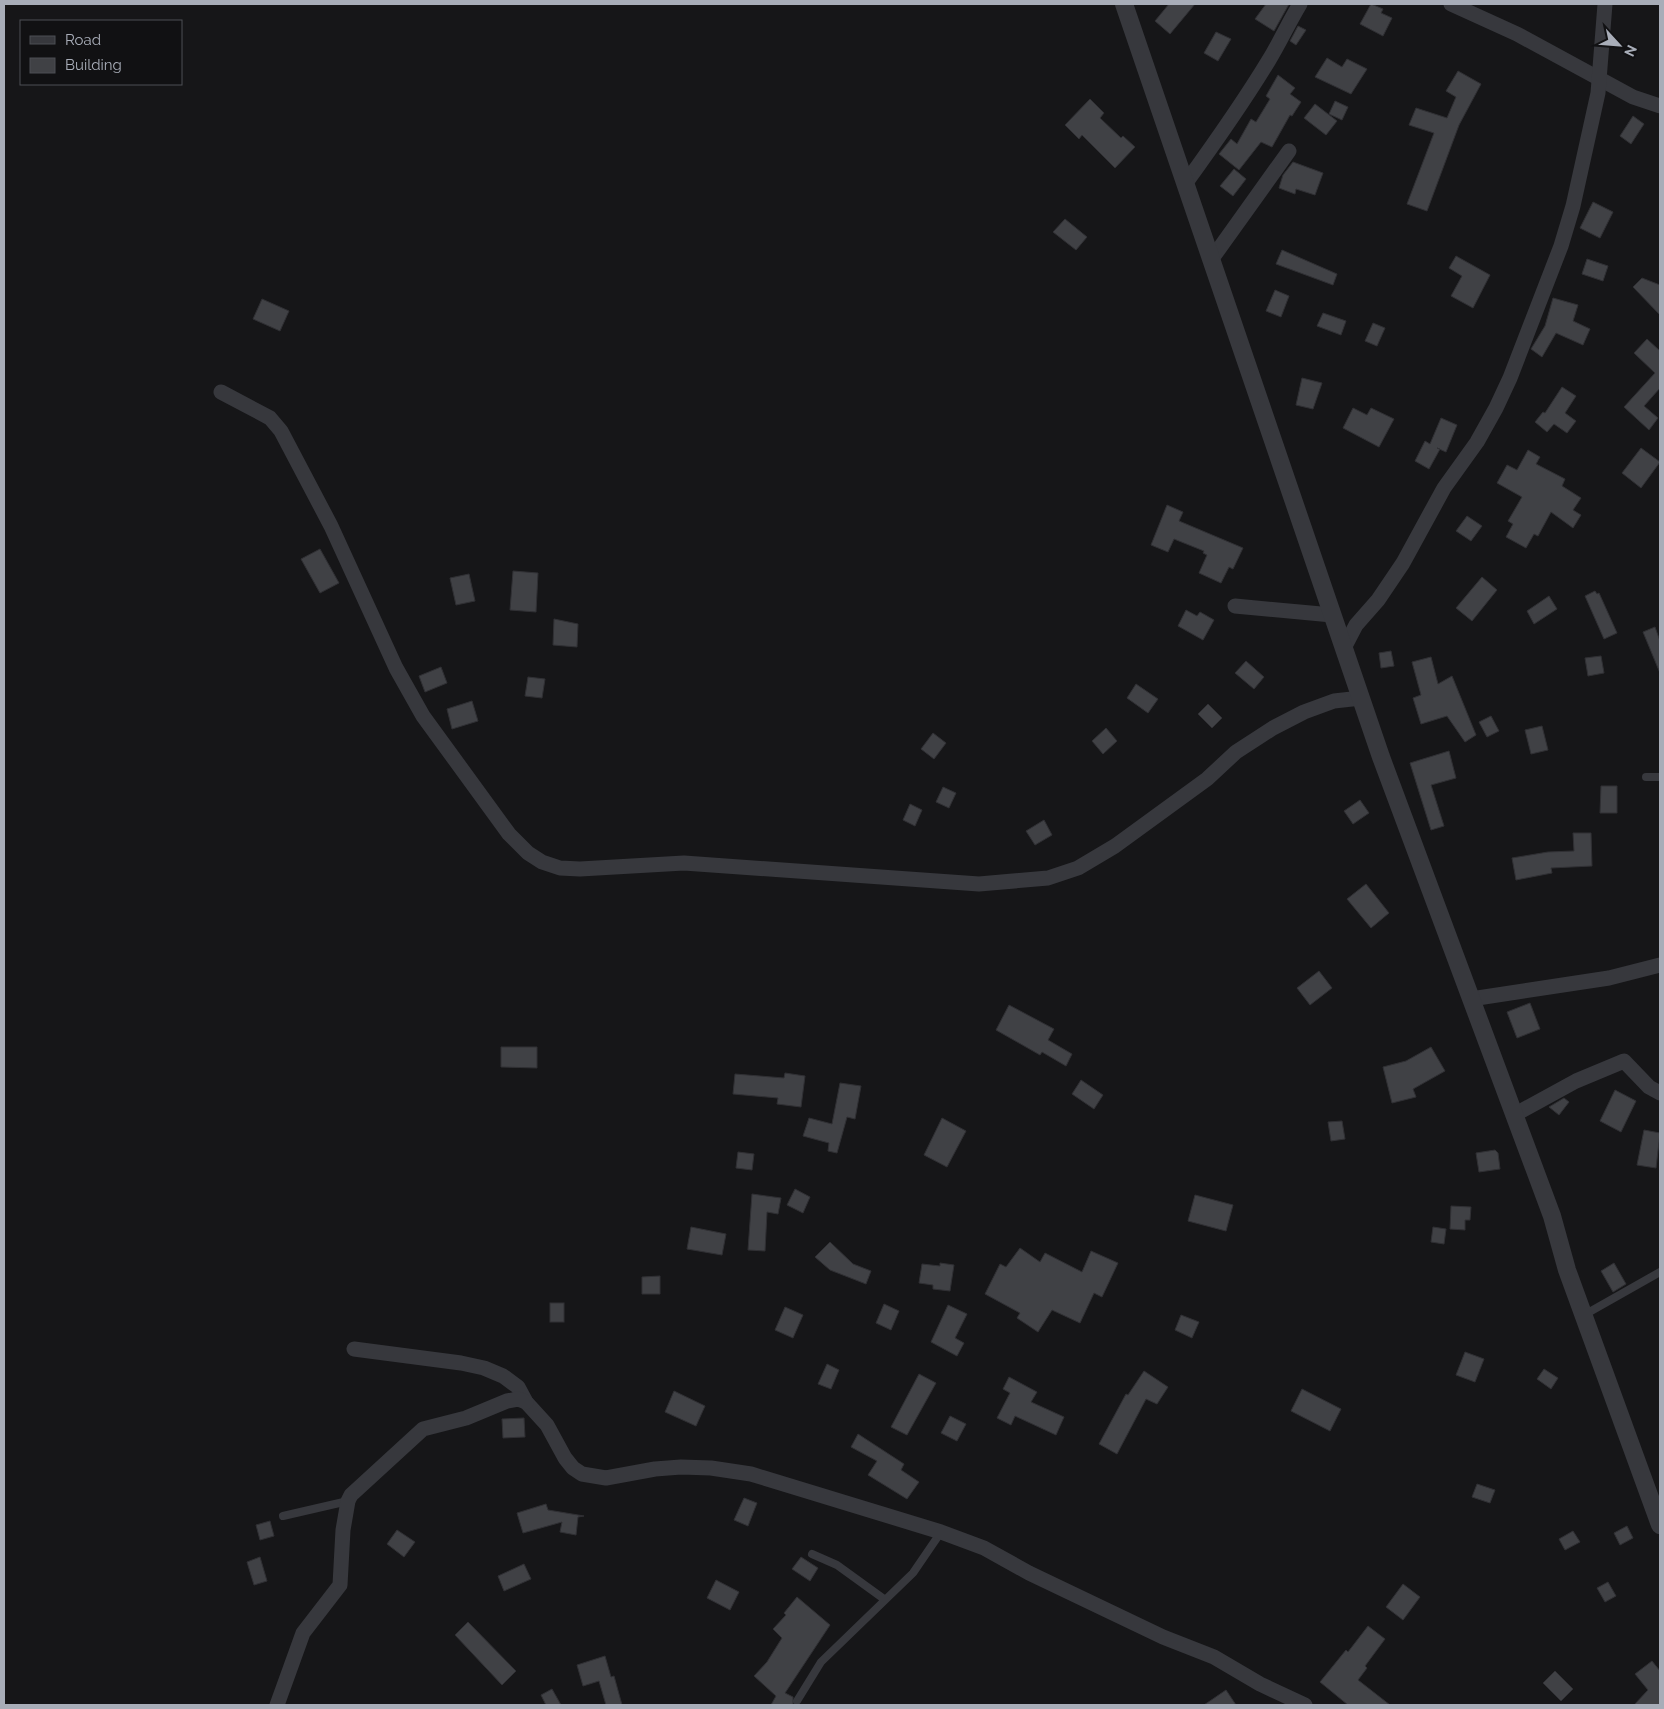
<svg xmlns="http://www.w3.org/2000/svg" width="1664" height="1709" viewBox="0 0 1664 1709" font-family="Raleway,sans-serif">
<rect width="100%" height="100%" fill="#161618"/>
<g fill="#404145" stroke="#303034">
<path d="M1169 4H1195L1170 34 1155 21Z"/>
<path d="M1266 4H1289L1274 31 1255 19Z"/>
<path d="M1371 4 1383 9 1381 13 1392 18 1383 36 1360 24Z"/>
<path d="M1298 26 1306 30 1296 45 1290 41Z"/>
<path d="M1216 32 1231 39 1218 61 1204 53Z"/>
<path d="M1327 58 1342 67 1347 59 1367 69 1351 94 1315 77Z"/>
<path d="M1458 71 1481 84 1459 125 1427 211 1407 204 1434 133 1409 125 1416 108 1447 118 1456 97 1446 91Z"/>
<path d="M1278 75 1295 88 1290 94 1301 102 1292 116 1290 115 1272 147 1261 142 1239 170 1219 154 1231 139 1237 144 1251 119 1256 122 1270 99 1266 96Z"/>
<path d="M1090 99 1104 113 1100 118 1121 138 1123 136 1135 147 1115 168 1082 135 1079 139 1065 125Z"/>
<path d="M1335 101 1348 107 1342 120 1329 114Z"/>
<path d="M1315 104 1337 121 1326 135 1304 118Z"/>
<path d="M1633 116 1644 124 1631 144 1620 136Z"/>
<path d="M1293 162 1323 173 1315 195 1296 189 1295 194 1279 188 1283 175Z"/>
<path d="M1234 169 1246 179 1233 196 1220 186Z"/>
<path d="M1593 202 1613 212 1600 238 1580 228Z"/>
<path d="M1065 219 1087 237 1076 250 1053 232Z"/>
<path d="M1282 250 1337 274 1333 285 1276 264Z"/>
<path d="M1456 256 1490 275 1473 308 1451 296 1462 276 1449 268Z"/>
<path d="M1587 259 1608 266 1603 281 1582 274Z"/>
<path d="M1642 278 1660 285V315L1633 287Z"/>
<path d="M1275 290 1289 296 1281 317 1266 311Z"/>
<path d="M1553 298 1578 305 1573 321 1590 329 1583 345 1556 333 1542 357 1531 349 1545 326Z"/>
<path d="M262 299 289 311 280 331 253 319Z"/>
<path d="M1323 313 1346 321 1341 335 1317 326Z"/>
<path d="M1373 323 1385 328 1377 346 1365 341Z"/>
<path d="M1647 339 1660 351V388L1644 406 1658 418 1649 430 1624 407 1655 373 1634 353Z"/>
<path d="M1302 378 1322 383 1313 409 1296 405Z"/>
<path d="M1562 387 1576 396 1565 413 1576 421 1567 433 1554 424 1547 432 1535 422 1543 412 1545 413Z"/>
<path d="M1353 408 1367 415 1371 408 1394 419 1379 447 1343 428Z"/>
<path d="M1441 418 1457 425 1446 452 1437 448 1440 449 1429 469 1415 461 1425 441 1430 444Z"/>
<path d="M1641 448 1660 462 1641 488 1622 473Z"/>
<path d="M1528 450 1540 457 1536 464 1565 479 1562 486 1581 498 1573 510 1581 515 1573 528 1551 512 1538 536 1534 534 1526 548 1506 537 1513 524 1508 521 1522 497 1497 483 1507 465 1517 470Z"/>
<path d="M1167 505 1183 512 1179 521 1243 548 1233 569 1229 567 1221 583 1199 573 1207 555 1203 553 1204 551 1174 539 1168 552 1151 545Z"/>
<path d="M1467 516 1482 526 1471 541 1456 531Z"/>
<path d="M320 549 339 583 320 593 301 559Z"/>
<path d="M513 571 538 573 536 612 510 610Z"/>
<path d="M469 574 475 601 456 605 450 578Z"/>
<path d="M1482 577 1497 590 1472 621 1456 608Z"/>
<path d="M1595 591 1597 594 1599 593 1617 633 1604 639 1585 596Z"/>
<path d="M1549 596 1557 609 1534 624 1527 611Z"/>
<path d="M1186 610 1197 616 1200 612 1214 620 1203 640 1178 626Z"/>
<path d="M554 619 578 624 577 647 553 645Z"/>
<path d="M1655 627 1660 641V673L1643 632Z"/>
<path d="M1391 651 1394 666 1381 668 1379 653Z"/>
<path d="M1601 656 1604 673 1588 676 1585 658Z"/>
<path d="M1431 657 1438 684 1452 676 1476 735 1465 742 1447 716 1421 724 1413 698 1421 695 1412 662Z"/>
<path d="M1246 661 1264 677 1254 689 1235 673Z"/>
<path d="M441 667 447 683 425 692 419 676Z"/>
<path d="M528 677 545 679 542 698 525 696Z"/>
<path d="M1136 684 1158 699 1148 713 1127 698Z"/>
<path d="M472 701 478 721 452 729 447 709Z"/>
<path d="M1208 704 1222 718 1212 728 1198 714Z"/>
<path d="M1491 716 1499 731 1487 737 1479 722Z"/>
<path d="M1542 726 1548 750 1531 754 1525 730Z"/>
<path d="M1106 728 1117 741 1103 754 1092 741Z"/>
<path d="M933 733 946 743 934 759 921 749Z"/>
<path d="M1449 751 1456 778 1431 785 1444 826 1431 830 1410 763Z"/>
<path d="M1601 786H1617V813H1600Z"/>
<path d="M943 787 956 793 949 808 936 802Z"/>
<path d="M1360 800 1369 813 1353 824 1344 811Z"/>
<path d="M910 804 922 810 915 826 903 820Z"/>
<path d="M1044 820 1052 835 1035 845 1026 831Z"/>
<path d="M1573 833H1591L1592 866 1551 868 1552 873 1516 880 1512 858 1548 852 1574 851Z"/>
<path d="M1366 884 1389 913 1371 928 1347 899Z"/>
<path d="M1319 971 1332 988 1310 1005 1297 988Z"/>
<path d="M1530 1003 1540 1029 1517 1038 1507 1012Z"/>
<path d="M1009 1005 1054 1029 1048 1040 1072 1054 1066 1066 1042 1052 1040 1055 996 1030Z"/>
<path d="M501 1047H537V1068L501 1067Z"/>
<path d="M1431 1047 1445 1071 1413 1089 1416 1097 1392 1103 1383 1067 1406 1061Z"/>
<path d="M785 1073 805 1076 801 1107 777 1104 778 1098 733 1094 735 1074 784 1078Z"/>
<path d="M1081 1080 1103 1095 1094 1109 1072 1094Z"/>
<path d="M840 1083 861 1086 855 1119 847 1117 837 1153 828 1151 829 1143 803 1136 809 1118 832 1124Z"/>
<path d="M1615 1090 1636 1101 1621 1132 1600 1121Z"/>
<path d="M1564 1098 1569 1102 1559 1115 1549 1107Z"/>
<path d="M942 1118 966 1131 947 1167 924 1155Z"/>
<path d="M1342 1121 1345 1139 1331 1141 1328 1122Z"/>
<path d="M1644 1130 1660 1133 1656 1168 1637 1165Z"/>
<path d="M1495 1150 1498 1153 1500 1169 1479 1172 1476 1153Z"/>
<path d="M738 1152 754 1154 752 1170 736 1168Z"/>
<path d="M795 1189 810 1197 803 1213 787 1205Z"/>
<path d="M752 1194 781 1198 778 1214 767 1212 765 1251 748 1250Z"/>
<path d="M1195 1195 1233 1205 1226 1231 1188 1221Z"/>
<path d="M1451 1206 1471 1207 1470 1220H1465V1230L1450 1229Z"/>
<path d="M691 1227 726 1234 722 1255 687 1249Z"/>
<path d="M1433 1227 1446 1229 1444 1244 1431 1242Z"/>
<path d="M830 1242 853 1264 871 1271 866 1284 830 1270 815 1257Z"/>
<path d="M1020 1248 1040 1262 1045 1253 1082 1272 1091 1251 1118 1263 1102 1297 1094 1293 1080 1323 1052 1310 1038 1332 1017 1318 1020 1313 985 1294 1000 1264 1006 1267Z"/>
<path d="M940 1263 954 1265 950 1291 933 1289V1285L919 1283 922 1264 940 1266Z"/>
<path d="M1614 1263 1626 1284 1613 1292 1601 1271Z"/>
<path d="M660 1276V1294H642V1277Z"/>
<rect x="550" y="1303" width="14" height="19"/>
<path d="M884 1304 899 1311 891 1330 876 1323Z"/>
<path d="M948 1305 967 1314 955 1338 964 1343 957 1356 931 1342Z"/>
<path d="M785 1307 803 1315 793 1338 775 1330Z"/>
<path d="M1181 1315 1199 1322 1192 1338 1175 1330Z"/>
<path d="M1465 1352 1484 1359 1475 1382 1456 1375Z"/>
<path d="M827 1364 839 1370 831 1389 818 1384Z"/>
<path d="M1544 1369 1558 1378 1551 1389 1537 1379Z"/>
<path d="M1144 1371 1168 1387 1157 1404 1146 1399 1117 1454 1099 1444 1126 1394 1128 1395Z"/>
<path d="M919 1374 936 1383 907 1435 891 1427Z"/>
<path d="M1009 1377 1037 1392 1031 1402 1064 1417 1056 1435 1015 1416 1011 1425 997 1418 1010 1393 1003 1389Z"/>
<path d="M1302 1389 1341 1409 1330 1431 1291 1411Z"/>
<path d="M674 1391 705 1406 696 1426 665 1412Z"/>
<path d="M950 1416 966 1424 957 1441 941 1433Z"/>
<path d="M524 1418 525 1437 503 1438 502 1419Z"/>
<path d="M858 1434 904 1464 901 1470 919 1482 907 1499 868 1475 877 1461 851 1447Z"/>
<path d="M1477 1484 1495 1490 1490 1503 1472 1497Z"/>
<path d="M744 1498 757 1503 748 1526 734 1520Z"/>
<path d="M546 1504 548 1510 584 1516 578 1517 576 1535 560 1532 562 1522 523 1533 517 1513Z"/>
<path d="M270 1521 274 1536 260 1540 256 1525Z"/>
<path d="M1627 1526 1633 1538 1620 1545 1614 1533Z"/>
<path d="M397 1530 415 1542 404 1557 387 1544Z"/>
<path d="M1573 1531 1580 1542 1565 1550 1559 1539Z"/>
<path d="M260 1557 267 1581 254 1585 247 1562Z"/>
<path d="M801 1557 818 1568 810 1581 792 1569Z"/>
<path d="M524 1564 531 1579 504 1591 498 1576Z"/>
<path d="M716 1580 739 1592 730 1610 707 1598Z"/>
<path d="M1608 1582 1616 1596 1605 1602 1597 1588Z"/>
<path d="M1403 1584 1420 1597 1403 1620 1386 1607Z"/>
<path d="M797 1597 830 1625 785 1693 793 1697V1705H771L776 1696 754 1676 767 1662 782 1638 773 1629 786 1615 784 1613Z"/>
<path d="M468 1622 516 1671 502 1685 455 1635Z"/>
<path d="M1368 1626 1385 1639 1365 1666 1367 1668 1358 1680 1390 1705H1348L1320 1682 1346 1650 1348 1652Z"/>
<path d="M605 1656 611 1677 614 1676 622 1705H606L599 1681 583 1686 577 1665Z"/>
<path d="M1652 1661 1660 1671V1705H1634L1648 1690 1635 1674Z"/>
<path d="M1555 1671 1573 1689 1561 1701 1543 1683Z"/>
<path d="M552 1689 561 1705H546L541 1695Z"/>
<path d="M1226 1690 1236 1705H1204Z"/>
</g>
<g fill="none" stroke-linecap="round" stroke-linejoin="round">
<g stroke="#37383d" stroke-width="8">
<path d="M1646 777H1660"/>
<path d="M1584 1315 1660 1272"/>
<path d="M283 1516 348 1501"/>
<path d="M812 1554 837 1565 884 1599"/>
<path d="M797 1701 821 1662 913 1573 941 1532"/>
</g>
<g stroke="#37383d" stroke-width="15">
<path d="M1451 4 1517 34 1633 97 1660 106"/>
<path d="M1185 184C1214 144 1243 103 1269 60 1280 42 1289 22 1300 4"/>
<path d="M1211 260 1289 151"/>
<path d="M221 392 270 418 281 431 331 526 396 668 423 716 509 834 528 853 542 862 560 868 580 869 684 863 979 884 1048 878 1078 868 1115 846 1207 779 1236 752 1273 728 1304 712 1334 701 1361 698"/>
<path d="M1235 606 1332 615"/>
<path d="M1344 648 1356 625 1378 600 1403 563 1444 488 1477 442 1496 408 1510 378 1561 246 1573 206 1598 93 1605 4"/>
<path d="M1471 999 1609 978 1660 965"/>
<path d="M1514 1115 1576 1081 1624 1061 1649 1087 1660 1093"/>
<path d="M354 1349 461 1363 484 1368 503 1376 518 1387 526 1402 547 1425 565 1458 573 1468 582 1474 606 1478 655 1469 681 1467 711 1468 751 1474 941 1532 984 1548 1029 1573 1163 1637 1214 1657 1260 1684 1305 1705"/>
<path d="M277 1705 303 1633 340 1585 343 1530 348 1501 351 1495 423 1429 466 1418 507 1401 518 1399 526 1402"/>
</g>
<path stroke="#37383d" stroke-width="18" d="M1124 4 1381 757 1552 1216 1567 1270 1660 1525"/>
</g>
<rect width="1664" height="1709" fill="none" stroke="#a8adb8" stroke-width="10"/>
<rect x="20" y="20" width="162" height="65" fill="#111113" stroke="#4d4f55"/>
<rect x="30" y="36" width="25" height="8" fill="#37383d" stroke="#4d4f55"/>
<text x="65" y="45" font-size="15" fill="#a8adb8">Road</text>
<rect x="30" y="58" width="25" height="15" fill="#404145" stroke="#4d4f55"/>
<text x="65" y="70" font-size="15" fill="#a8adb8">Building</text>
<g transform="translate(1619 45) rotate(116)" stroke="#111113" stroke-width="4" paint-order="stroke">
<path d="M0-4L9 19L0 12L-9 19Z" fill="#a8adb8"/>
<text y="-8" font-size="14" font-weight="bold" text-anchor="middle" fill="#a8adb8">N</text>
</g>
</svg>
